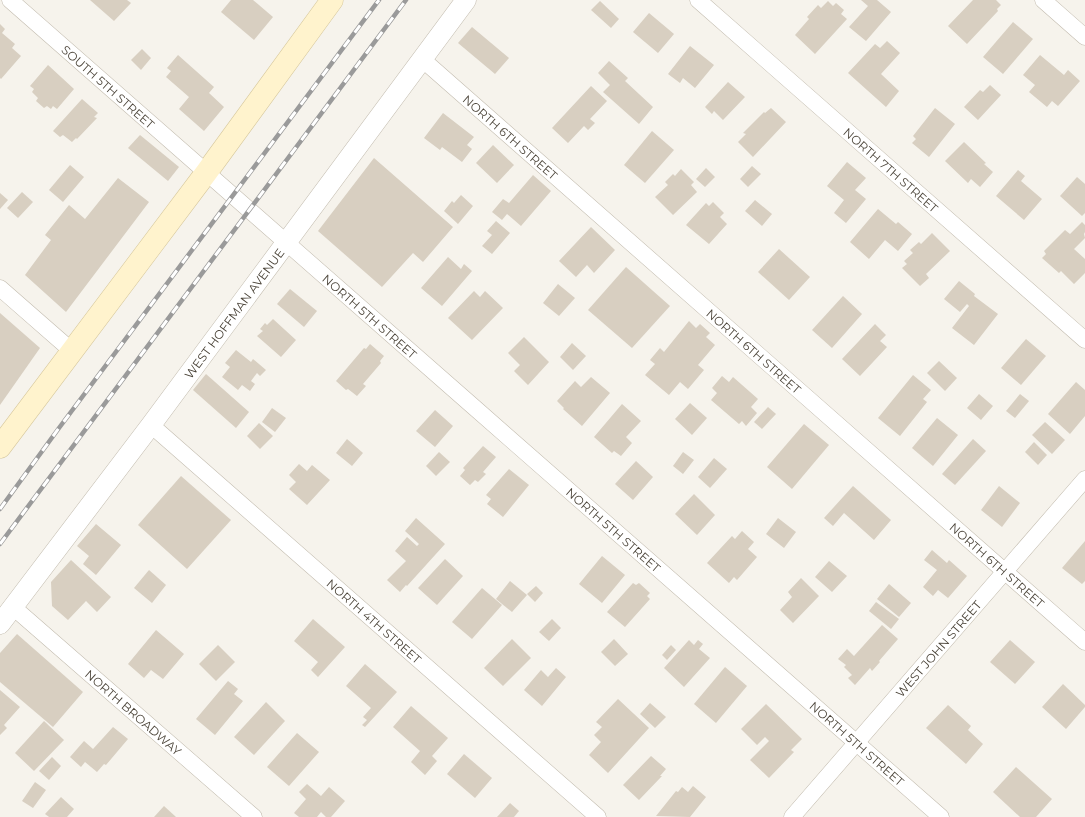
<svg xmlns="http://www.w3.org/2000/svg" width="1085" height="817" viewBox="0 0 1085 817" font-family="Montserrat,sans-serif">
<rect width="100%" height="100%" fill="#f6f3ec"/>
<g fill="#d8cfc1">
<path d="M90 0H127L131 3 114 21Z"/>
<path d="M231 0H253L273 17 254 40 221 12Z"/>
<path d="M861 0H877L891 12 866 41 849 27 868 6Z"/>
<path d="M973 0H996L1001 5 997 9 998 11 967 44 948 26Z"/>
<path d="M600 1 619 19 611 28 591 10Z"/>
<path d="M828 1 833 6 836 3 844 10 841 14 847 19 815 54 795 35 809 19 807 17 818 5 821 8Z"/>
<path d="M649 13 674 34 658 53 633 32Z"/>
<path d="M1013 22 1033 39 1003 74 983 57Z"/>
<path d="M0 24 5 29 2 33 15 44 12 48 21 56 1 79 0 78Z"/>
<path d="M472 27 509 58 495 74 458 43Z"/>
<path d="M887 41 900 53 881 74 899 91 886 107 848 73 875 44 880 48Z"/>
<path d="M690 46 714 65 695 88 683 78 680 83 668 74Z"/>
<path d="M142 49 151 58 141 70 131 60Z"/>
<path d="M178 55 214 87 209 93 224 107 204 131 179 109 189 97 166 77 171 71 167 68Z"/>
<path d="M1040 55 1064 75 1068 70 1080 81 1058 106 1052 101 1047 107 1029 92 1035 85 1023 75Z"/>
<path d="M609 61 628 78 625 81 653 107 639 124 603 92 610 85 598 73Z"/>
<path d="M48 65 74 89 57 109 53 106 51 109 47 106 44 108 36 101 38 98 32 92 34 89 30 86Z"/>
<path d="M728 82 745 97 723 120 714 111 712 114 705 107Z"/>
<path d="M990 85 1001 95 978 120 964 107 980 90 983 92Z"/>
<path d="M591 86 607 101 590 119 595 123 588 130 584 126 568 143 552 128Z"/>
<path d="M82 99 98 113 94 117 97 118 77 139 76 138 72 142 63 135 60 137 53 131Z"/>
<path d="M771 108 786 122 753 157 738 142 746 134 743 133 764 112 765 113Z"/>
<path d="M935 108 955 124 929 157 912 143 916 139 913 136Z"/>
<path d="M443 113 474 137 467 145 472 149 462 162 442 147 440 150 424 138Z"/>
<path d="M652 131 674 150 645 183 624 165Z"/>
<path d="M140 135 179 167 168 181 128 148Z"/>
<path d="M964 142 986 163 984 164 993 172 980 187 971 179 968 183 945 161Z"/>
<path d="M493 145 514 165 497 183 476 163Z"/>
<path d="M374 158 453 227 423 262 413 253 382 287 318 231Z"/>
<path d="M847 162 866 178 855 190 866 199 846 223 834 213 844 200 827 186Z"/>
<path d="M70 165 84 177 63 202 49 190Z"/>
<path d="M752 166 761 174 748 187 740 179Z"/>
<path d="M706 168 715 177 705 187 696 179Z"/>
<path d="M681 169 694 182 691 185 697 192 673 215 655 197 668 185 665 182 673 174 675 176Z"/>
<path d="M1018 170 1025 176 1021 181 1042 199 1024 220 996 196Z"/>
<path d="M533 175 551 191 521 226 507 214 502 220 492 212 503 199 509 203Z"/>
<path d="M1077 177 1085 184V213L1082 216 1060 196Z"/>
<path d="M118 178 149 202 66 312 25 275 51 240 45 235 69 205 85 219Z"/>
<path d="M22 192 33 202 18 218 7 208Z"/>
<path d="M0 193 8 200 0 209Z"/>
<path d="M461 195 473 206 458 224 444 211 452 201 454 203Z"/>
<path d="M755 200 772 214 762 226 745 211Z"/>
<path d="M713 202 724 213 720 217 727 224 709 244 686 225 706 203 709 206Z"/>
<path d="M878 209 896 224 898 222 912 234 898 251 885 240 869 259 850 242Z"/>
<path d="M496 221 510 233 492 254 482 246 492 235 487 231Z"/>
<path d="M1082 222 1085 225V232L1084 234 1085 238 1074 249 1085 259V273L1074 284 1061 271 1059 273 1042 258 1046 254 1044 251 1065 230 1070 234Z"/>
<path d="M591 227 615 250 594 273 587 265 576 277 559 261Z"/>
<path d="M932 233 950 251 926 274 929 278 920 286 902 268 907 264 904 261 913 253 910 250 919 242 921 244Z"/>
<path d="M779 249 810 277 789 300 758 272Z"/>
<path d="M448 257 461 269 464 264 472 271 442 306 421 288Z"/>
<path d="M626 267 670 306 632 348 588 310Z"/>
<path d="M959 281 975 294 974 296 998 314 974 345 952 328 969 306 967 304 960 312 944 299Z"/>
<path d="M558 284 575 298 559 316 543 303Z"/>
<path d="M290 289 317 311 304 327 277 304Z"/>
<path d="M474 291 480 297 485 291 503 308 472 340 448 318Z"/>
<path d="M843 296 862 314 832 348 812 330Z"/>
<path d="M0 313 40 348 0 405Z"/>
<path d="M273 319 296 340 281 357 257 336 263 331 260 329 265 323 267 325Z"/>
<path d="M689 321 696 328 700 324 710 333 706 337 715 345 698 365 704 370 688 389 680 382 669 395 645 375 655 364 650 360 660 348 664 352Z"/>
<path d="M875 324 886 335 880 341 887 347 860 376 842 359Z"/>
<path d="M524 337 549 362 528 385 514 371 520 365 508 353Z"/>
<path d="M1026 339 1046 356 1021 385 1001 368Z"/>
<path d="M572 343 586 356 573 370 560 357Z"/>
<path d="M370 344 384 356 380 361 381 363 363 384 366 386 357 396 348 389 346 390 336 381 364 348 366 349Z"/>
<path d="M236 350 251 362 253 359 266 370 260 376 257 373 251 381 255 384 250 391 242 385 238 390 222 377 230 367 225 363Z"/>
<path d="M939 361 957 378 945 391 927 373Z"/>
<path d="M206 374 249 412 236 428 193 390Z"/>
<path d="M913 375 931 390 923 399 927 402 900 436 878 418Z"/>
<path d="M722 376 729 382 733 377 758 399 751 407 757 413 746 426 742 421 739 424 711 400 717 393 712 388Z"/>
<path d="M591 377 610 393 582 426 563 409 564 408 557 401 575 381 581 387Z"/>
<path d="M1076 382 1085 390V416L1070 434 1048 414Z"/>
<path d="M979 394 993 406 981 420 967 408Z"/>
<path d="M1020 394 1029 401 1015 418 1006 411Z"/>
<path d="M690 403 707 418 692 435 675 419Z"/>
<path d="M622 404 641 421 626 437 632 443 621 456 614 451 612 453 594 437Z"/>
<path d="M768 407 776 414 762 429 754 422Z"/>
<path d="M272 408 286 418 275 432 262 422Z"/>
<path d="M435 410 453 426 435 447 416 431Z"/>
<path d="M937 418 958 435 933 466 912 448Z"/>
<path d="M1045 422 1065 440 1052 454 1032 435Z"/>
<path d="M259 423 273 436 260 449 247 436Z"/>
<path d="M804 424 829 445 792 489 767 467Z"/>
<path d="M347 439 363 453 352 466 336 453Z"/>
<path d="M973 439 986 451 955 485 942 474Z"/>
<path d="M1034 442 1047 455 1038 465 1025 452Z"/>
<path d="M483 446 496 457 483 472 486 474 478 482 475 480 470 485 460 476 465 470 463 468Z"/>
<path d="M439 452 450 462 436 476 426 466Z"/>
<path d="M683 452 694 460 683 474 673 466Z"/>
<path d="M714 458 727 469 710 488 698 477Z"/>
<path d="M636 461 653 477 633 500 615 484Z"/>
<path d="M299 464 307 471 312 465 330 480 307 505 289 489 296 482 289 475Z"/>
<path d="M509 469 529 485 503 517 487 504 491 499 486 495Z"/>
<path d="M181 476 231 520 187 569 138 525Z"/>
<path d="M853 486 891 520 874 540 844 513 833 526 824 518Z"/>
<path d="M999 486 1020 503 1002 527 981 510Z"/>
<path d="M694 494 715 515 697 535 675 514Z"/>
<path d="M416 518 445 544 407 586 406 585 400 592 387 580 406 561 395 551 407 537 417 546 419 544 405 531Z"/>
<path d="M778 518 796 532 784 548 766 534Z"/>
<path d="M96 524 121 545 96 575 83 564 89 556 77 546Z"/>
<path d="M742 531 754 542 748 549 757 557 737 580 734 577 729 583 707 563 732 536 735 539Z"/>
<path d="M1085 541V581L1082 584 1062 568Z"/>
<path d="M932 550 947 563 949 560 967 576 948 598 938 590 933 596 923 587 937 570 924 560Z"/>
<path d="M602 556 625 575 602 603 579 584Z"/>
<path d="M445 559 463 576 437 605 418 588Z"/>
<path d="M71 560 111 597 97 612 86 601 68 620 52 606 51 582Z"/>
<path d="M829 561 847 576 832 592 815 577Z"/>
<path d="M149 570 166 585 152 603 134 588Z"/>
<path d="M801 578 819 596 793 623 780 610 792 597 788 592Z"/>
<path d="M510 581 527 595 512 612 496 599Z"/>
<path d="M633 583 636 585 639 583 650 593 647 596 650 599 625 627 607 612Z"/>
<path d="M889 584 911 603 899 617 877 599Z"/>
<path d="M536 586 543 593 535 602 527 594Z"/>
<path d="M482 588 502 605 472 639 452 622Z"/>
<path d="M876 602 899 619 891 629 869 611Z"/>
<path d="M313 619 345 647 318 677 311 670 318 662 294 641Z"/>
<path d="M552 619 561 628 549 641 539 632Z"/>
<path d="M882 625 898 639 879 661 880 662 872 671 870 668 855 685 848 678 852 675 844 667 846 665 838 659 847 649 854 656Z"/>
<path d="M156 630 184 654 163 679 151 670 144 678 128 664Z"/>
<path d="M17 634 83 692 53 727 0 682V653Z"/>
<path d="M512 639 531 658 503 686 484 668Z"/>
<path d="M614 639 628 654 615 666 601 652Z"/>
<path d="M689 640 694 645 698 640 703 644 699 649 710 658 684 687 664 668Z"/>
<path d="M1010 640 1035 662 1015 684 990 662Z"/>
<path d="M218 645 235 662 216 681 199 664Z"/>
<path d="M671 645 676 650 667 660 662 655Z"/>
<path d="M365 664 397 692 365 727 362 725 367 720 363 717 371 708 346 686Z"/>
<path d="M725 667 747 686 716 723 694 704Z"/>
<path d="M556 668 566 677 542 706 524 690 541 670 548 677Z"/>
<path d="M228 681 238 689 234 694 243 701 215 735 196 719Z"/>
<path d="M1063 684 1085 705V707L1066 729 1042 707Z"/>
<path d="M0 690 20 707 4 725 7 728 0 735Z"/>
<path d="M618 699 649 728 608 773 589 755 601 742 594 735 602 727 596 722Z"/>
<path d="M266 702 285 721 254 755 234 737Z"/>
<path d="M650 703 666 717 655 728 640 714Z"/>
<path d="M766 704 802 739 791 750 794 752 769 778 750 760 769 741 765 737 757 745 741 729Z"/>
<path d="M948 705 971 726 968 730 983 744 966 764 926 728Z"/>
<path d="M411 706 448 738 432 756 437 761 425 775 411 762 420 751 393 727Z"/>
<path d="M44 721 64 740 34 771 15 753Z"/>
<path d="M113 727 128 739 106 765 104 764 97 772 85 762 81 767 70 757 84 741 93 749Z"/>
<path d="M297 733 319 752 289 786 267 767Z"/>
<path d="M464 754 492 778 475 798 447 774Z"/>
<path d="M651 756 666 769 660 776H662L639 800 623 785Z"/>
<path d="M52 757 61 766 49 780 39 771Z"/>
<path d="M1016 767 1052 799 1036 817H1020L993 792Z"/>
<path d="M35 782 46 790 33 808 22 801Z"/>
<path d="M307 784 321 796 329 787 345 801 331 817H326L321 812 317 817H299L294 813 306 799 299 792Z"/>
<path d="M693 786 706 797 690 817 656 816 676 791 678 792 682 787 688 792Z"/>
<path d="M61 797 74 809 67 817H49L45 814Z"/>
<path d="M510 803 519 811 514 817H497Z"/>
<path d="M164 806 176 817H154Z"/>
</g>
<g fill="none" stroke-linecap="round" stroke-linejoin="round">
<defs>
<g id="minor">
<path id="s1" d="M10 0C320 273 631 544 941 817"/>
<path id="s2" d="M698 0 1085 340"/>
<path d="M1043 0 1085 37"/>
<path id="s3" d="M422 59 1085 642"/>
<path d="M0 288 72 351"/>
<path id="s4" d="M151 425 598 817"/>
<path id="s5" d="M13 607 254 817"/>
<path id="s6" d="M792 817 1085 479"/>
</g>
<g id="tertiary">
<path id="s7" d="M0 624 151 425 466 0"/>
</g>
<path id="secondary" d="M0 447 206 173 332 0"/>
</defs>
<use href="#minor" stroke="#c2bbae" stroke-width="17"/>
<use href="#tertiary" stroke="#c2bbae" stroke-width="21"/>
<use href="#secondary" stroke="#d6c79b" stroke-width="23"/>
<use href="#minor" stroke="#fff" stroke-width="16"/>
<use href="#tertiary" stroke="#fff" stroke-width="20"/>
<use href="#secondary" stroke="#fff3cd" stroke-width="22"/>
<defs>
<g id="rail">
<path d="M0 509 59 428 379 0"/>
<path d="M0 544 406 0"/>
</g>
</defs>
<use href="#rail" stroke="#9a9a9a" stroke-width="4.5"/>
<use href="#rail" stroke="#fff" stroke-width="3" stroke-dasharray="9" stroke-linecap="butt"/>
</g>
<g text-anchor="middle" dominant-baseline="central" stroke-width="3" stroke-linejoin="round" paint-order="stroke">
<g font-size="12" fill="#4b4439" stroke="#fff">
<text stroke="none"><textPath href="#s1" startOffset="131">SOUTH 5TH STREET</textPath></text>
<text stroke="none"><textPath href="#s3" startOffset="118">NORTH 6TH STREET</textPath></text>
<text stroke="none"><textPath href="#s2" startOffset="257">NORTH 7TH STREET</textPath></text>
<text stroke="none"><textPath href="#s7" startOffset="389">WEST HOFFMAN AVENUE</textPath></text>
<text stroke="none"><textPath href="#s1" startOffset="479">NORTH 5TH STREET</textPath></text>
<text stroke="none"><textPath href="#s3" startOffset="442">NORTH 6TH STREET</textPath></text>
<text stroke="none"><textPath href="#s1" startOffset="803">NORTH 5TH STREET</textPath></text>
<text stroke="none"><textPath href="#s3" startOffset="766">NORTH 6TH STREET</textPath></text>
<text stroke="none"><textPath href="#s4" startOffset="297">NORTH 4TH STREET</textPath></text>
<text stroke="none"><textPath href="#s6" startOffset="223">WEST JOHN STREET</textPath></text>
<text stroke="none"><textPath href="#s5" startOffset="160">NORTH BROADWAY</textPath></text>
<text stroke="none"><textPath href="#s1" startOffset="1127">NORTH 5TH STREET</textPath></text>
</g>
</g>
</svg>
